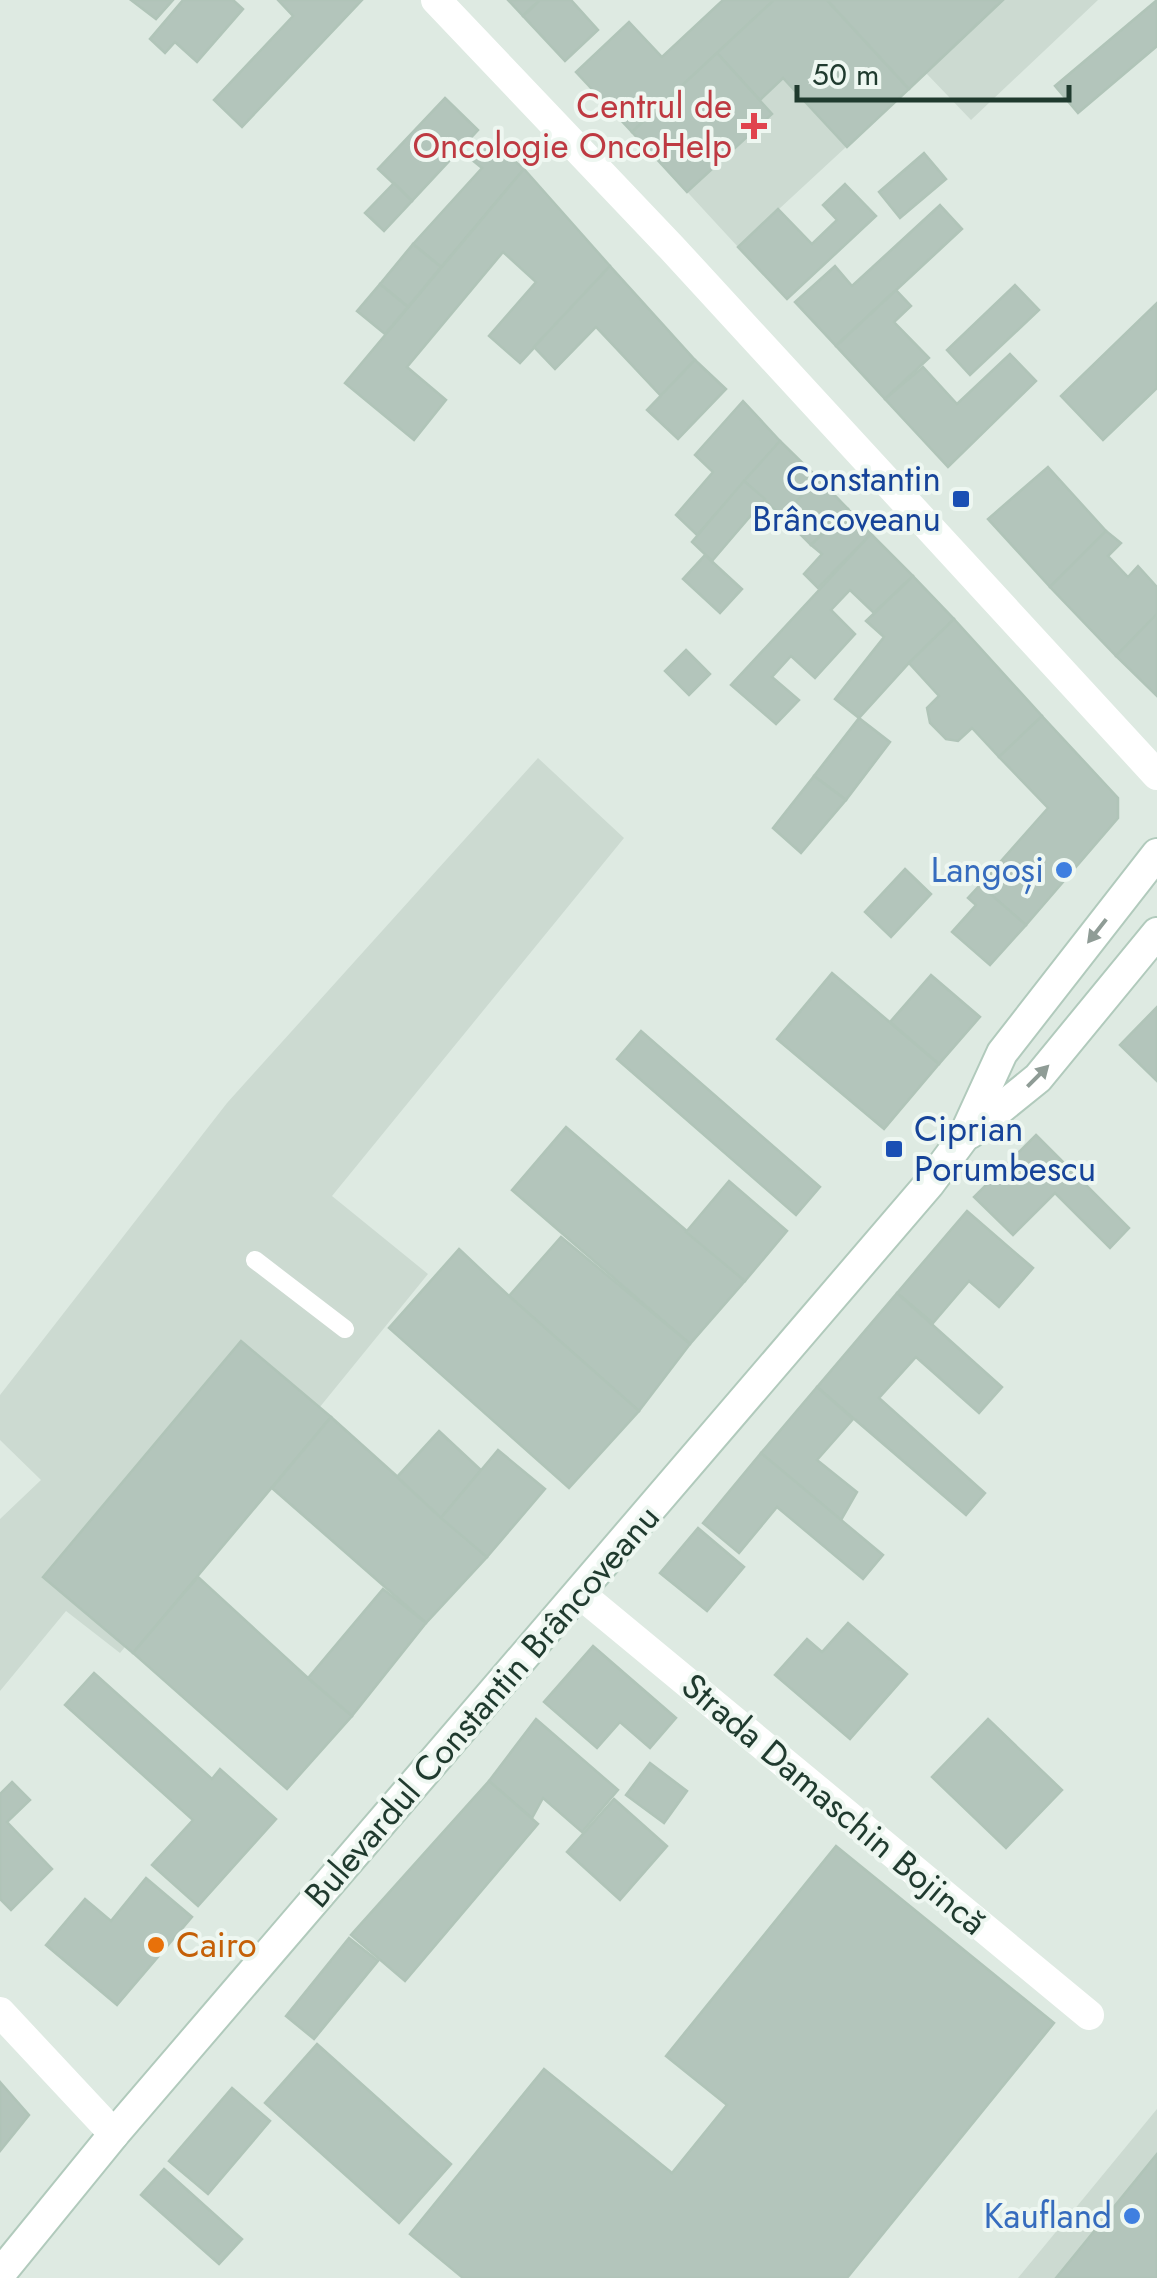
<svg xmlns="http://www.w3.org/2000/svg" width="1157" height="2278" viewBox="0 0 1157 2278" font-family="Jost,sans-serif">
<rect width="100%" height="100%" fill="#deeae2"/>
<g fill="#ccdad1">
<path d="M774 0H1098L971 120 926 73 738 247 632 132Z"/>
<path d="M538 758 624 838 332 1196 428 1274 120 1653 66 1611 0 1691V1519L41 1480 0 1440V1395L227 1103Z"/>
<path d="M1157 2109V2278H1018Z"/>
</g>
<g fill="#b3c5bb" stroke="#b0c4b8" stroke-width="2.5">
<path d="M131 0H173L156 19Z"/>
<path d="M183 0H233L243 9 197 62 175 42 165 53 150 39Z"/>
<path d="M278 0H362L242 127 214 100 293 16Z"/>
<path d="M508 0H540L523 16Z"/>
<path d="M540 0H571L598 30 565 61 523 16Z"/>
<path d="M723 0H774L632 132 576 72 629 22 662 57Z"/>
<path d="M774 0H827L909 89 847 147 783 78 760 100 717 53Z"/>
<path d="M827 0H1003L909 89Z"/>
<path d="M1157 0V46L1078 113 1055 86Z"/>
<path d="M717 53 772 114 687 192 632 132Z"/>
<path d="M445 98 478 130 412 201 378 169Z"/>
<path d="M488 139 524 169 441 267 413 244 482 168 471 159Z"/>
<path d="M924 153 946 179 900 218 879 192Z"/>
<path d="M524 169 610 266 520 363 489 336 536 282 503 252 407 367 446 400 414 440 345 383Z"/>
<path d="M394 183 412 201 384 231 365 213Z"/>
<path d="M845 184 876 216 787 299 738 247 778 209 812 244 837 220 823 205Z"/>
<path d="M940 205 962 229 836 346 795 302 835 266 852 286Z"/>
<path d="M413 244 441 267 408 307 380 284Z"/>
<path d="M610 266 695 360 661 396 596 327 555 369 534 347Z"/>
<path d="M380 284 408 307 385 334 357 311Z"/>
<path d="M1015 285 1039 310 970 375 947 350Z"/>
<path d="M896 290 911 306 894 322 929 358 885 399 836 346Z"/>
<path d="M1157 303V388L1103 440 1061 396Z"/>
<path d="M1010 354 1036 381 948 467 885 399 923 367 957 404Z"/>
<path d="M695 360 726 389 678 439 647 410Z"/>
<path d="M743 401 780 441 697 535 676 515 713 472 695 455Z"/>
<path d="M780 441 819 479 782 516 744 481Z"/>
<path d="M1048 467 1106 531 1050 587 988 519Z"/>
<path d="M819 479 848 509 811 545 782 516Z"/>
<path d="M744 481 765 499 712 561 692 542Z"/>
<path d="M848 509 871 534 818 588 804 574 822 554 811 545Z"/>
<path d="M1106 531 1121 543 1108 556 1128 577 1138 566 1157 587V614L1116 656 1050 587Z"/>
<path d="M871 534 913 576 874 613 850 590 831 610 855 634 815 678 791 656 772 677 799 700 776 724 731 685Z"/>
<path d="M705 555 742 589 720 613 683 579Z"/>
<path d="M913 576 954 619 909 663 859 718 835 699 884 637 866 621Z"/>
<path d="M1157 614V696L1116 656Z"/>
<path d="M954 619 1042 716 999 757 972 728 958 741 946 739 930 723 927 708 939 696 909 663Z"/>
<path d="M686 650 710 674 689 695 665 671Z"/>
<path d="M1042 716 1118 798V818L1026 925 980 885 1048 808 999 757Z"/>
<path d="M859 718 890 742 846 800 814 776Z"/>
<path d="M814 776 846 800 801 853 773 828Z"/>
<path d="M905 869 931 894 891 937 865 912Z"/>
<path d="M980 885 1026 925 990 965 952 932 976 905 968 898Z"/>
<path d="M832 973 939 1064 884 1129 777 1039Z"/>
<path d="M931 975 980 1017 939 1064 890 1022Z"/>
<path d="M1157 1007V1081L1120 1045Z"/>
<path d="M641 1031 820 1187 796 1215 617 1059Z"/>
<path d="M566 1127 745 1281 690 1344 512 1190Z"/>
<path d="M1036 1135 1129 1228 1110 1248 1055 1193 1013 1235 974 1197Z"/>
<path d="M729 1181 787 1231 745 1281 686 1232Z"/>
<path d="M967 1211 1033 1268 999 1307 969 1281 933 1323 897 1293Z"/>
<path d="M561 1237 690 1344 639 1411 509 1296Z"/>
<path d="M459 1249 509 1296 639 1411 569 1488 389 1328Z"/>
<path d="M897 1293 1002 1387 979 1413 916 1357 879 1398 985 1493 966 1515 817 1387Z"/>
<path d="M241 1341 331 1417 133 1653 43 1577Z"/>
<path d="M817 1387 853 1419 817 1460 857 1492 841 1520 761 1453Z"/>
<path d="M331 1417 487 1557 426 1623 272 1488Z"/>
<path d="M439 1431 481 1470 441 1518 397 1477Z"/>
<path d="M498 1450 545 1489 487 1557 441 1518Z"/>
<path d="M761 1453 883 1555 863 1579 777 1507 739 1553 703 1523Z"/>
<path d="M698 1528 744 1567 707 1611 660 1573Z"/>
<path d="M198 1577 308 1678 352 1716 287 1789 133 1653Z"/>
<path d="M383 1589 426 1623 352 1716 308 1678Z"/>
<path d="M848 1623 907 1674 850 1739 775 1675 807 1639 822 1652Z"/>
<path d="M593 1646 676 1718 650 1748 620 1722 597 1748 544 1702Z"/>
<path d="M94 1673 212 1779 220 1769 276 1819 198 1906 152 1865 193 1820 65 1705Z"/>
<path d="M536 1719 618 1790 582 1832 543 1798 532 1818 489 1781Z"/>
<path d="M988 1719 1062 1790 1006 1848 932 1777Z"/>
<path d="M650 1763 687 1791 664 1823 626 1795Z"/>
<path d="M489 1781 538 1824 405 1981 351 1935Z"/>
<path d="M12 1782 30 1800 7 1822 52 1869 11 1910 0 1899V1794Z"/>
<path d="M614 1799 667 1846 620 1900 567 1852Z"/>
<path d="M836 1846 1054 2023 847 2278H463L410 2234 544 2069 672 2173 727 2105 666 2056Z"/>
<path d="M146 1878 192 1917 117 2005 46 1945 85 1899 111 1921Z"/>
<path d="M349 1938 378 1961 314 2039 286 2016Z"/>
<path d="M317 2044 451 2164 399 2223 265 2103Z"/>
<path d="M0 2082 29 2115 0 2151Z"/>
<path d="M232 2088 270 2121 208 2194 169 2161Z"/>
<path d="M1157 2154V2278H1056Z"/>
<path d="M164 2169 242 2239 219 2264 141 2195Z"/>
</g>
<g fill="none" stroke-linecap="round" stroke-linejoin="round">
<defs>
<g id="secondary">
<path d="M970 1133 1038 1078 1157 933"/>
<path d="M0 2274 114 2134 929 1184 963 1138 1002 1053 1157 854"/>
</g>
</defs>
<use href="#secondary" stroke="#b1cabc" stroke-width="34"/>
<path stroke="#fff" stroke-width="18" d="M255 1260 345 1329"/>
<g stroke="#fff" stroke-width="30">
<path d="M579 1593 1089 2015"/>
<path d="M0 2012 114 2134"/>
</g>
<path stroke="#fff" stroke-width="30" d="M436 0 671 247 1157 775"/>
<use href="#secondary" stroke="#fff" stroke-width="30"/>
</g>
<defs><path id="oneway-solid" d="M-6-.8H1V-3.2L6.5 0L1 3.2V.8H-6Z" transform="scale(2.5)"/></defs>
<g fill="#8f9c96">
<use href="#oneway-solid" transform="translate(1097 931) rotate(128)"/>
<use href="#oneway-solid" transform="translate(1038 1076) rotate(-45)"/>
</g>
<path fill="#e0444e" stroke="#eef7f1" stroke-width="4" d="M749 111h10v10h10v10h-10v10h-10v-10h-10v-10h10z"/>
<g fill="#1a4fb4" stroke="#eef7f1" stroke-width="4">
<rect x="951" y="489" width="20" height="20" rx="5"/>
<rect x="884" y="1139" width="20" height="20" rx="5"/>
</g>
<g fill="#3f7fe0" stroke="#eef7f1" stroke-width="4">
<circle cx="1064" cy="870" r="10"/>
<circle cx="1132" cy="2216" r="10"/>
</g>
<circle fill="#e8710a" stroke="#eef7f1" stroke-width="4" cx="156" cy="1945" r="10"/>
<g text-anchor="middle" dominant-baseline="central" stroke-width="8" stroke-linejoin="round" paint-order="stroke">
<g font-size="35" fill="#be3a42" stroke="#eef7f1" text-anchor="end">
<text x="732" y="106">Centrul de<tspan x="732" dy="40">Oncologie OncoHelp</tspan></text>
</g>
<g font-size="35" fill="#164399" stroke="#eef7f1" text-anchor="end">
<text x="941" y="479">Constantin<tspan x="941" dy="40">Brâncoveanu</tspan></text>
<text x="914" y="1129" text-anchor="start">Ciprian<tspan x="914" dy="40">Porumbescu</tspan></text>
</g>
<g font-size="35" fill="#366cbe" stroke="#eef7f1" text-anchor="end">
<text x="1044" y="870">Langoși</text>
<text x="1112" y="2216">Kaufland</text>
</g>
<g font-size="35" fill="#1f3a2e" stroke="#eef7f1">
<text transform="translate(482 1706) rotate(-49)">Bulevardul Constantin Brâncoveanu</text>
<text transform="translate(834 1804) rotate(40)">Strada Damaschin Bojincă</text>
</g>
<g font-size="35" fill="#c56008" stroke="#eef7f1" text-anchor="start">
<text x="176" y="1945">Cairo</text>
</g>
</g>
<path d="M797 85v15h272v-15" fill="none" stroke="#1f3a2e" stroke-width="5"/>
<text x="812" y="85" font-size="30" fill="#1f3a2e" stroke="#eef7f1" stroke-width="8" paint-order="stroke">50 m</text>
</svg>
